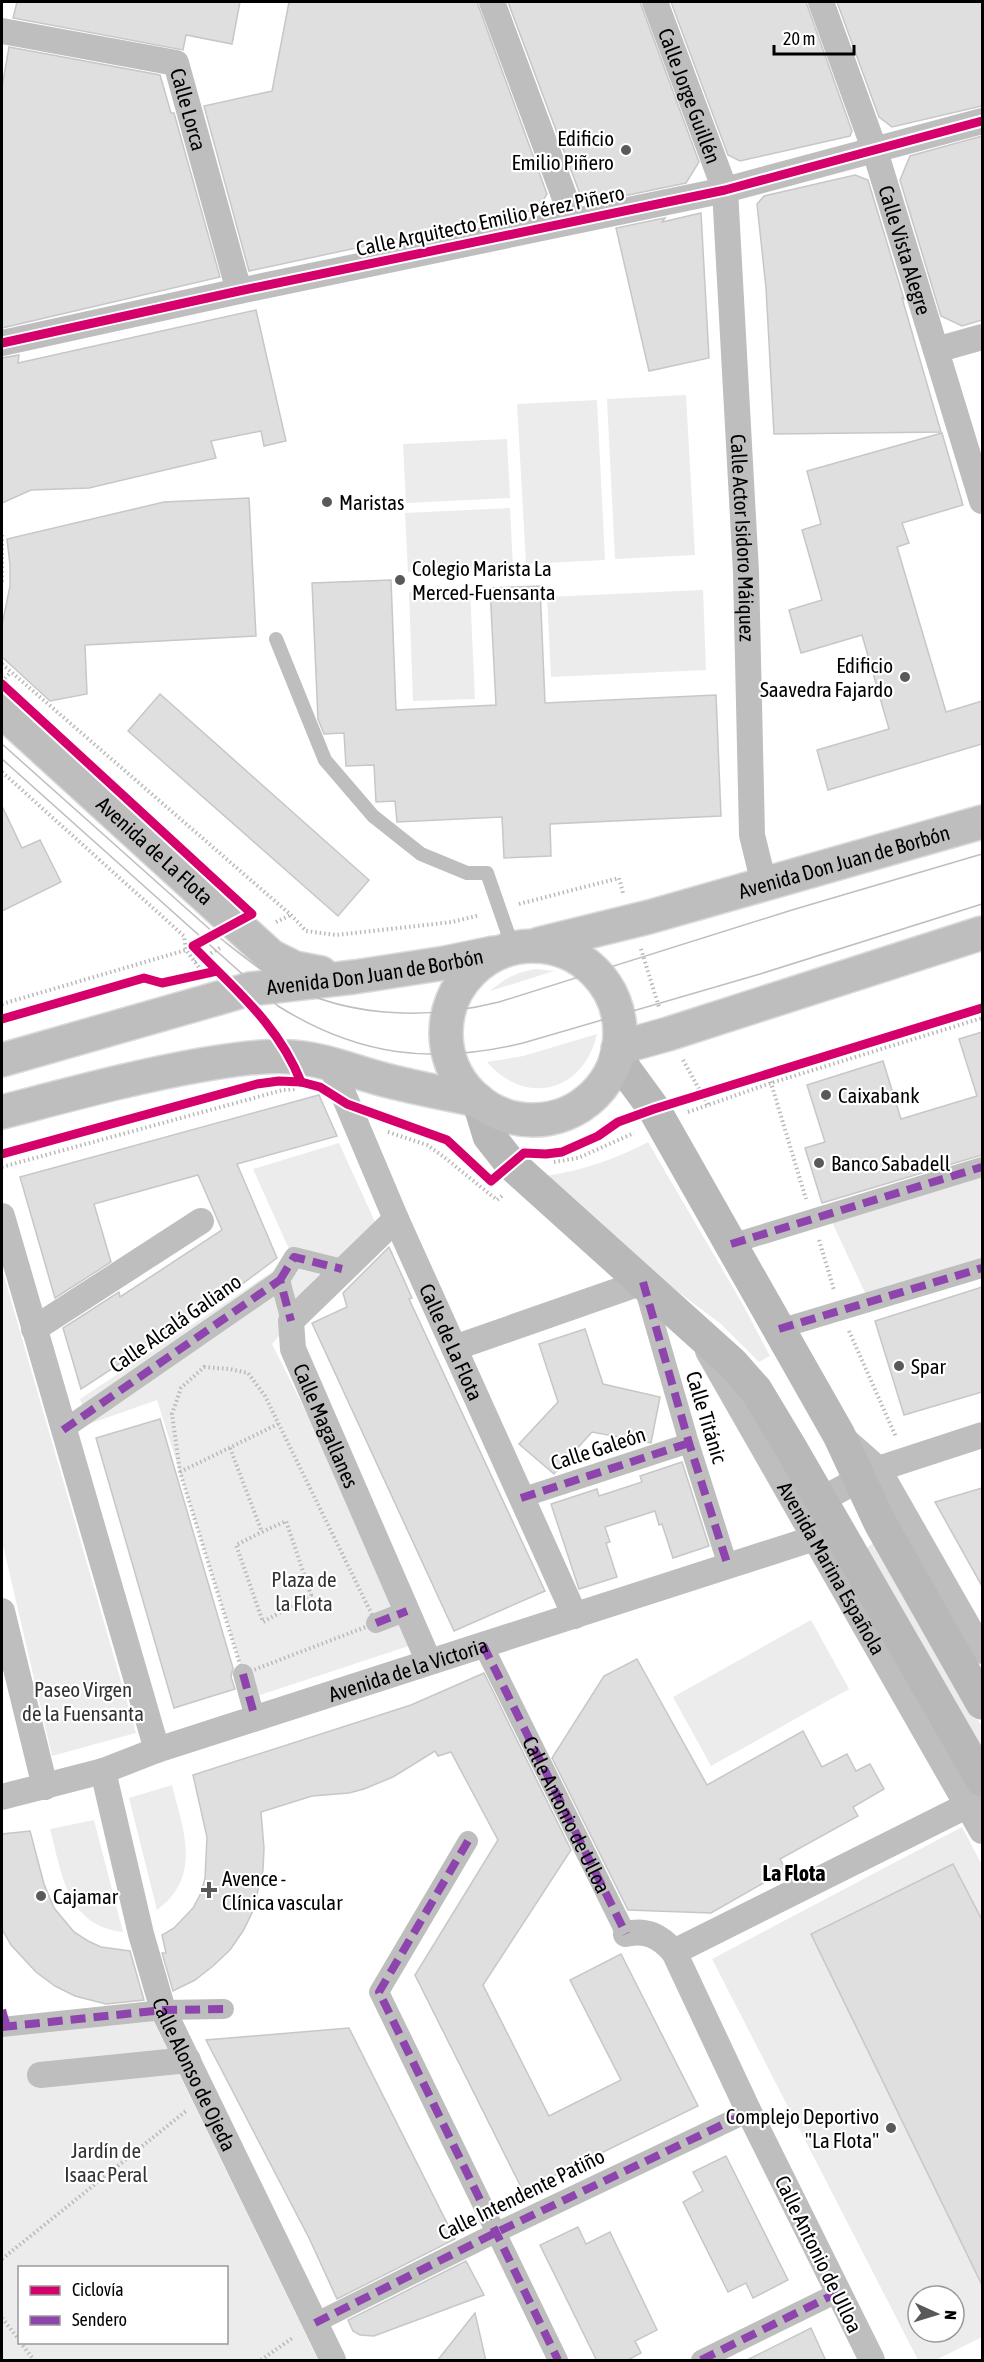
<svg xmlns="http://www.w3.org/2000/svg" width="984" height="2362" viewBox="0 0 984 2362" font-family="'Asap Condensed',sans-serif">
<rect width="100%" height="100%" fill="#fff"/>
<g fill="#ececec" fill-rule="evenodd">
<path d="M686 395 695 555 615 559 607 399Z"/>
<path d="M597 400 605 560 526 564 517 404Z"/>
<path d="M507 439 510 498 406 503 403 444Z"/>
<path d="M510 508 513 567 408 572 405 513Z"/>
<path d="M470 590 475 699 413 701 409 592Z"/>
<path d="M703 590 706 670 551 677 547 597Z"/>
<path d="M536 969 554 971 490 991C505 978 517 972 536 969Z"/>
<path d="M597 1034C584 1092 526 1107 487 1062L523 1056Z"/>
<path d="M648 1142 742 1303 770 1356 759 1362 721 1324 657 1276 545 1176C581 1171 616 1159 648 1142Z"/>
<path d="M339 1143 376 1224 272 1344 421 1642 251 1698 157 1400 89 1424 80 1399 293 1258 253 1169Z"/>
<path d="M982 1176V1260L866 1295 832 1222Z"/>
<path d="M2 1269 136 1733 52 1756 2 1541Z"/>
<path d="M876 1541 982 1727V1756L865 1549Z"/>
<path d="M811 1620 849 1689 711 1766 673 1697Z"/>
<path d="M172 1785C183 1830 203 1876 157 1910L129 1798Z"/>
<path d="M94 1820 123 1932C67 1926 62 1874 50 1829Z"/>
<path d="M962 1827 982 1865V2337L936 2360H918L712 1959ZM918 2296H954V2332H918Z"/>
<path d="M148 2010 318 2360H2V2021ZM20 2268H226V2342H20Z"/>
</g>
<g fill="#dfdfdf" stroke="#c7c7c7" stroke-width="1.5">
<path d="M17 2H240L232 44 186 35 183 50 13 18Z"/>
<path d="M289 2H477L547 194 538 209 249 271 204 106 272 91Z"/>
<path d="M508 2H640L699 162 686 183 609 199 608 193 586 198 580 194Z"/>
<path d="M671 2H806L852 131 850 136 740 161 728 155Z"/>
<path d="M837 2H982V106L892 127 879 117Z"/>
<path d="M9 47 160 75 171 113H174L220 277 2 328V87Z"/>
<path d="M982 136V320L962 326 941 316 900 180 910 156Z"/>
<path d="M855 175 868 180 904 299 902 298 941 432 774 434 766 288 757 204 764 196Z"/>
<path d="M701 213 709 358 649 371 616 228 665 218 662 222Z"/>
<path d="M256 310 286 441 264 446 261 431 211 441 216 458 89 488 31 490 2 503V358L19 355 18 363Z"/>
<path d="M942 433 963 505 902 523 909 543 897 547 946 712 982 701V744L828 790 817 750 889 729 862 635 801 653 789 610 822 600 802 530 821 524 807 471Z"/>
<path d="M249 498 256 636 85 645 87 694 50 701 2 657V625L10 586V565L7 539 164 502Z"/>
<path d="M391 580 396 710 496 705 490 588 540 586 545 703 716 695 721 816 550 824 551 856 504 858 502 817 397 822 395 801 376 802 374 765 346 766 344 733 324 734 318 719 312 583Z"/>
<path d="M160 694 369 880 338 916 128 731Z"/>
<path d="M2 806 22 848 40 840 61 882 2 911Z"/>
<path d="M982 1032V1155L822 1203 805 1148 825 1142 807 1085 883 1061 901 1119 977 1096 959 1039Z"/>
<path d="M319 1095 337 1136 237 1164 277 1258 245 1282 81 1389 63 1328 119 1292 120 1297 222 1230 198 1175 94 1204 111 1262 55 1298 20 1177Z"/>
<path d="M389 1247 412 1298 409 1299 545 1591 454 1631 312 1323 347 1307 343 1293Z"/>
<path d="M982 1287V1392L904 1415 875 1321Z"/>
<path d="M585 1329 603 1384 660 1397 651 1443 592 1432 554 1474 519 1444 558 1402 539 1344Z"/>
<path d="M160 1419 233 1668 231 1677 235 1689 174 1708 96 1438Z"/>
<path d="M682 1462 709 1546 673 1558 662 1524 659 1525 655 1511 605 1527 610 1542 606 1543 617 1577 579 1589 551 1504 597 1489 599 1496 642 1482 640 1476Z"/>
<path d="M982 1488V1586L935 1502Z"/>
<path d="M637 1659 707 1785 803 1731 822 1767 847 1754 856 1771 870 1764 884 1789 853 1807 858 1816 780 1859 786 1870 711 1913 628 1910 552 1758 604 1676Z"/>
<path d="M484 1673 571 1850 483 1985 549 2116 621 2080 570 1980 621 1954 698 2106 523 2191 415 1975 498 1840 451 1752 438 1756 435 1751 393 1777 364 1789 349 1793 312 1796 261 1812 264 1848 263 1870 253 1911 243 1931 230 1950 213 1966 195 1980 173 1991 162 1953H166L162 1935 174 1928 193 1908 201 1893 205 1878 207 1837 193 1775 411 1705Z"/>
<path d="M30 1831 44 1884 54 1908 74 1932 88 1941 101 1947 130 1951 144 2000 106 2004 75 1996 55 1986 36 1972 11 1945 2 1929V1834Z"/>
<path d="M953 1864 982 1920V2285L811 1934Z"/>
<path d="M349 2028 455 2239 337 2299 309 2238 206 2040Z"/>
<path d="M726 2156 788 2280 753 2298 746 2283 728 2292 683 2202 703 2191 693 2172Z"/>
<path d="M578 2227 586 2244 610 2232 657 2330 635 2341 641 2353 626 2361H597L540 2245Z"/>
<path d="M466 2261 484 2295 374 2336 360 2335 353 2331 348 2320Z"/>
<path d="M475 2313 486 2361H437Z"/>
<path d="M811 2328 826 2361H745Z"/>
</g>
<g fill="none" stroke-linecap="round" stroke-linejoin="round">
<defs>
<g id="primary">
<path id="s10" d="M2 711 271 956 295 968 321 973"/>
<path id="s11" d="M539 944 649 917 982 822"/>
<circle cx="533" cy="1033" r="87"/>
<path d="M618 1048 668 1034 982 933"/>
<path id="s12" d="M2 1060 250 989 354 977 445 963 493 953"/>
<path d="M2 1112C68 1095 133 1077 201 1065 230 1060 262 1055 292 1057 324 1059 354 1072 385 1080 416 1088 447 1094 478 1100"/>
</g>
</defs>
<use href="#primary" stroke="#dbdbdb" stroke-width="36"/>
<g stroke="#b9b9b9" stroke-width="4" stroke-dasharray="1.5 3" stroke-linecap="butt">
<path d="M2 535V583"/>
<path d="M2 664 291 915 306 931 336 935 452 922 480 915"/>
<path d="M2 682 11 672"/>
<path d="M2 772 184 936 186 950 203 973"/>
<path d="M519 904 619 878 623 893"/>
<path d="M276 922 291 915"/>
<path d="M641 949 659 1007"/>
<path d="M195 962 220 948"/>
<path d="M2 1004 186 950"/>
<path d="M683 1060 708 1105"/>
<path d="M768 1073 806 1199"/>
<path d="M284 1090 295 1089"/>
<path d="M688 1112 771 1083 982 1018"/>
<path d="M388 1132 427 1145 444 1157 497 1200 502 1196"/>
<path d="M554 1162 578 1158 634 1133"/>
<path d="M2 1167 283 1090"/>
<path d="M819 1240 834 1290"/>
<path d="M849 1331 896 1437"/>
<path d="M204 1367 230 1369 248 1373 265 1396 376 1623 243 1674 180 1472 172 1414 181 1388Z"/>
<path d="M230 1448 262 1532 286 1521 311 1595 263 1622 236 1545 262 1532"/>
<path d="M180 1472 278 1424"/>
<path d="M2 2259 186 2111"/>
<path d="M2 2318 20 2341"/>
<path d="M20 2342 34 2360"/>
<path d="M261 2360 294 2337"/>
</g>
<path stroke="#bebebe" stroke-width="14" d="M276 639 325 760 373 816 421 854 467 873H487L513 948"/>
<g stroke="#bebebe" stroke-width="20">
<path d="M731 1244 982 1167"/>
<path d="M280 1280 294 1257 342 1269"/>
<path d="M644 1287 689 1443 728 1566"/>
<path d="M779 1329 982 1268"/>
<path d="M63 1430 280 1280 291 1321"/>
<path d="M521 1498 689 1443"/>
<path d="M376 1623 407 1611"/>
<path id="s1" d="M483 1645 626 1934"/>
<path d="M243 1674 255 1718"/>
<path d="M468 1841 379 1992 558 2360"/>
<path d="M2 2027 163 2010 224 2009"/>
<path d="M315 2323 495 2233 749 2112"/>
<path d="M701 2360 839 2292"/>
</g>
<g stroke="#bebebe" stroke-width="26">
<path d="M492 2 573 220"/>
<path id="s2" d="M655 2 725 190 746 572 752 835 764 884"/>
<path id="s3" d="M821 2 875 151 982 501"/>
<path id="s4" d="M2 31 176 63 239 291"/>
<path d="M2 343 239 291 725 190 982 121"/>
<path d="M936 350 982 337"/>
<path id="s5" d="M331 1065 396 1219 575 1616"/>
<path d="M2 1216 157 1750"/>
<path id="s6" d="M396 1219 291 1321 293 1349 429 1662"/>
<path d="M34 1329 201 1221"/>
<path d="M454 1348 643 1282"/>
<path id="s7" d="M708 1351 982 1831"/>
<path d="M844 1439 878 1469 982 1651"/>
<path d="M821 1500 878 1469 982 1435"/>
<path d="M2 1611 45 1787"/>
<path id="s8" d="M103 1771 141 1934 163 2010 333 2360"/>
<path id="s9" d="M2 1797 103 1771 157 1750 815 1538"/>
<path d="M626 1934C646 1929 660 1936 674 1952"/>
<path d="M40 2075 188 2060"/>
<path d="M872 2360 749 2112 674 1952 968 1805 982 1808"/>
</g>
<g stroke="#b8b8b8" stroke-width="33">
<path d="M616 1057 654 1109 839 1435 880 1523 982 1703"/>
<path d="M478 1100 489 1136 511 1164 732 1363 756 1390 792 1450 982 1780"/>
</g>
<use href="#primary" stroke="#bebebe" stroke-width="33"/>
<g stroke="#bebebe" stroke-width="1.5">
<path d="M2 744 215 934C233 948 250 963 270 975 338 1018 423 1021 499 1002L792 910 982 854"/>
<path d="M2 759 278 1006C358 1056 432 1065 523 1043L760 974 982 904"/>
</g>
<g stroke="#8e44ad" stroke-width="8" stroke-dasharray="15 8" stroke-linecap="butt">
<path d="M731 1244 982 1167"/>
<path d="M280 1280 294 1257 342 1269"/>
<path d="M643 1282 689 1443 728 1566"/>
<path d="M779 1329 982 1268"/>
<path d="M63 1430 280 1280 291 1321"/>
<path d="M521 1498 689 1443"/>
<path d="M376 1623 407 1611"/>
<path d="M483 1645 626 1934"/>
<path d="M243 1674 255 1718"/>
<path d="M468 1841 379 1992 558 2360"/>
<path d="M2 2010 7 2027"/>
<path d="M2 2027 163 2010 224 2009"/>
<path d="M315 2323 495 2233 749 2112"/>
<path d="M701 2360 839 2292"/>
</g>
<defs>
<g id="cycleway">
<path d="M2 343 239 291 725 190 982 121"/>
<path d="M2 684 252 914 193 946C236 991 278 1024 301 1082"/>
<path d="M2 1019 144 978 162 983 217 971"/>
<path d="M2 1154 257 1084 279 1081 301 1082 320 1087 347 1104 447 1140 491 1181 524 1153 546 1154 562 1152 598 1136 618 1122 654 1109 982 1008"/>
</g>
</defs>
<use href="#cycleway" stroke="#fff" stroke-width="13"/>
<use href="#cycleway" stroke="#d6006c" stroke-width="9"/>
</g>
<g fill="#595959" stroke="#fff" stroke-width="2">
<circle cx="626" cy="150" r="6"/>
<circle cx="327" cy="502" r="6"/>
<circle cx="400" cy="580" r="6"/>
<circle cx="905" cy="677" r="6"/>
<circle cx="826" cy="1095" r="6"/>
<circle cx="819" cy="1163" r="6"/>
<circle cx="899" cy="1366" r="6"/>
<path d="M206 1881h6v6h6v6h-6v6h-6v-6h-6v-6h6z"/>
<circle cx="41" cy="1896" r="6"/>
<circle cx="891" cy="2128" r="6"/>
</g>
<g text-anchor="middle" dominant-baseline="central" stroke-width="4.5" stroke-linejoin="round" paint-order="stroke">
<g font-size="21" fill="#000" stroke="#fff">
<text stroke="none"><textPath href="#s2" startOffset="100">Calle Jorge Guillén</textPath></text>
<text stroke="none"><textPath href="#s4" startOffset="225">Calle Lorca</textPath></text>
<text transform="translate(490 220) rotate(-12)">Calle Arquitecto Emilio Pérez Piñero</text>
<text stroke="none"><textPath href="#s3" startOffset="262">Calle Vista Alegre</textPath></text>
<text stroke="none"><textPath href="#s2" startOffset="549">Calle Actor Isidoro Máiquez</textPath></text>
<text stroke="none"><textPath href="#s10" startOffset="207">Avenida de La Flota</textPath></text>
<text stroke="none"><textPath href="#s11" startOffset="316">Avenida Don Juan de Borbón</textPath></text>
<text stroke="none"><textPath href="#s12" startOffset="384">Avenida Don Juan de Borbón</textPath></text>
<text transform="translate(175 1323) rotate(-35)">Calle Alcalá Galiano</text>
<text stroke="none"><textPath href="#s5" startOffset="302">Calle de La Flota</textPath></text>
<text transform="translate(707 1417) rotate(73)">Calle Titánic</text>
<text stroke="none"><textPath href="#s6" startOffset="258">Calle Magallanes</textPath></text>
<text transform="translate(598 1448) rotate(-18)">Calle Galeón</text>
<text stroke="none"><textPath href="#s7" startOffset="250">Avenida Marina Española</textPath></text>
<text stroke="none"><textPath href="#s9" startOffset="426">Avenida de la Victoria</textPath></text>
<text stroke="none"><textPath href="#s1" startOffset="189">Calle Antonio de Ulloa</textPath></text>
<text stroke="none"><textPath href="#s8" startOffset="318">Calle Alonso de Ojeda</textPath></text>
<text transform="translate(521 2194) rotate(-26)">Calle Intendente Patiño</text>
<text transform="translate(819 2254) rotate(64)">Calle Antonio de Ulloa</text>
</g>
<g font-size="21" fill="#000" stroke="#fff" text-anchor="start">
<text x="614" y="138" text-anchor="end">Edificio<tspan x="614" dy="24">Emilio Piñero</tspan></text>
<text x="339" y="502">Maristas</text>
<text x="412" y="568">Colegio Marista La<tspan x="412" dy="24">Merced-Fuensanta</tspan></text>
<text x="893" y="665" text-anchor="end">Edificio<tspan x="893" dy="24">Saavedra Fajardo</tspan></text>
<text x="838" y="1095">Caixabank</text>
<text x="831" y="1163">Banco Sabadell</text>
<text x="911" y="1366">Spar</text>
<text x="222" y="1878">Avence -<tspan x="222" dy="24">Clínica vascular</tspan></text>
<text x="53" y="1896">Cajamar</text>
<text x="879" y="2116" text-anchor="end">Complejo Deportivo<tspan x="879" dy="24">"La Flota"</tspan></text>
</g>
<g font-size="21" fill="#333" stroke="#fff">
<text x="304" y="1579">Plaza de<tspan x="304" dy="24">la Flota</tspan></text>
<text x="83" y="1689">Paseo Virgen<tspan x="83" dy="24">de la Fuensanta</tspan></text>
<text x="106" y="2150">Jardín de<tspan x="106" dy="24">Isaac Peral</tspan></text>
</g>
<g font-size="22" font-weight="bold" fill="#000" stroke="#fff">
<text x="794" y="1873">La Flota</text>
</g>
</g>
<rect width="984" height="2362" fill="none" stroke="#000000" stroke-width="6"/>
<rect x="18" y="2266" width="210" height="78" fill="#ffffff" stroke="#999999" stroke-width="1.5"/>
<rect x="30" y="2286" width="30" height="9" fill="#d6006c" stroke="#999999" stroke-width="1.5"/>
<text x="72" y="2296" font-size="18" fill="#000000">Ciclovía</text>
<rect x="30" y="2316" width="30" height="9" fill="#8e44ad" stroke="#999999" stroke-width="1.5"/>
<text x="72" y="2326" font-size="18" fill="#000000">Sendero</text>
<g transform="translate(936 2314) rotate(94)"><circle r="28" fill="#ffffff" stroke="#999999" stroke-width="1.5"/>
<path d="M0-4.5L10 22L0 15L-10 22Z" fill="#595959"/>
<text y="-9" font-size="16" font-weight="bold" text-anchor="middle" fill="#000000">N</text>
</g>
<path d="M774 45v9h80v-9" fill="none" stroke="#000000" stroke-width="3"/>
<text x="783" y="45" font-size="18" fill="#000000" stroke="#ffffff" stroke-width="4.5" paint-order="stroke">20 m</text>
</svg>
